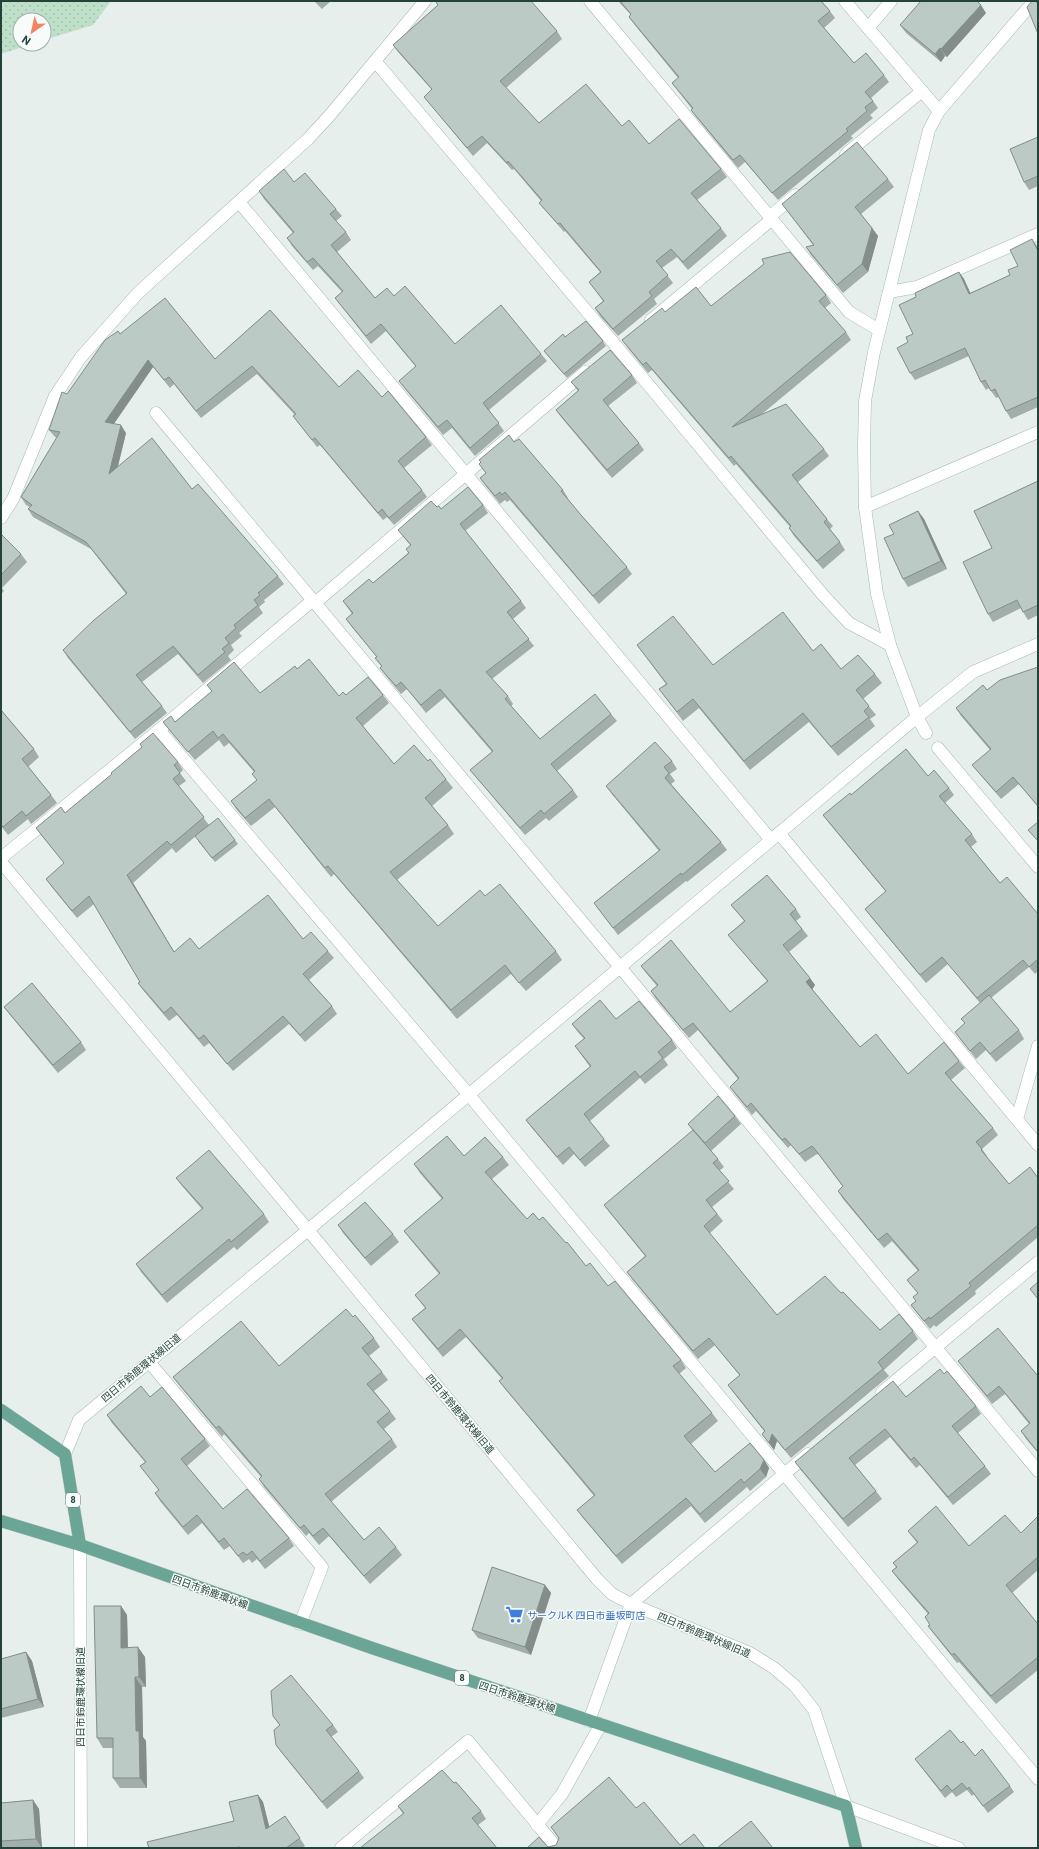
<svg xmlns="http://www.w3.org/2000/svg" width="1039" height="1849" viewBox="0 0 1039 1849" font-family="Roboto,'Noto Sans JP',sans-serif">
<defs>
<pattern id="park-dots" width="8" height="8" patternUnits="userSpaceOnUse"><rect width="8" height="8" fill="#bfe0c8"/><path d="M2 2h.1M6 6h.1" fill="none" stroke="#a4c1ad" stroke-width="1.8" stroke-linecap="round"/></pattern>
</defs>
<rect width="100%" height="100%" fill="#e6efeb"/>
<path fill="url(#park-dots)" d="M1 1H111L93 25 44 40V20H20V44H32L1 54Z"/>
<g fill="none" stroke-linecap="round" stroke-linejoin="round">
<defs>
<g id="minor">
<path d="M590 1 849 312 879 330"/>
<path d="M845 1 939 111"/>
<path d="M868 28 891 1"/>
<path d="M375 61 617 347 823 595 849 623 890 645"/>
<path d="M846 154 922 91"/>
<path d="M239 202 771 840"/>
<path d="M769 217 796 195"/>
<path d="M889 292 917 287 1038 234"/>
<path d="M651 320 771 220"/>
<path d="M156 413 620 967 1038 1471"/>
<path d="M865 507 1038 432"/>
<path d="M1 518 13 499 55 396 81 357 138 293 308 139 330 115 425 1"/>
<path d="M315 603 585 372"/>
<path d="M159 730 469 1095 1038 1779"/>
<path d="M926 733 917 717 890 645 877 594 865 507 864 447 865 401 874 352 929 130 939 111 1034 1"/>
<path d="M938 748 1038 867"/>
<path d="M779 833 1038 1145"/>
<path d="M1 858 159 730 313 600"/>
<path d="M1 862 308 1230 597 1579 612 1594 631 1604 750 1653 774 1668 795 1686 814 1710 846 1806 959 1848"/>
<path d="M1017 1119 1038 1046"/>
<path d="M149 1362 322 1567 300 1624"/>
<path d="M882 1392 1038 1262"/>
<path d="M65 1454 79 1420 308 1230 917 717 973 672 1038 644"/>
<path d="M80 1545 81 1848"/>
<path d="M589 1721 631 1604 808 1454"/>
<path d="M537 1825 562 1794 601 1724"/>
<path d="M341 1848 468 1741 557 1848"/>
</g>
<g id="major">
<path d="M1 1410 65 1454 80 1545"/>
<path d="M1 1521 80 1545 372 1648 846 1806 856 1848"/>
</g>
</defs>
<use href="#minor" stroke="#a8b8b2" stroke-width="13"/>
<use href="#major" stroke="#c2cac8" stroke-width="13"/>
<use href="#minor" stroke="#fff" stroke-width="12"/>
<use href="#major" stroke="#6aa596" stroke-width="12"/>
</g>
<g fill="#a1aea9">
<path d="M314 1H331L322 9Z"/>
<path d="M618 1H821L830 11 835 18 824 28 854 63 884 75 889 82 871 98 878 108 870 115 873 118 851 136 853 138 778 200 745 162 738 168 696 117 691 110 692 109 678 91 672 83 678 78 634 24 629 17 631 15Z"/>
<path d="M436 2 557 31 562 39 506 88 539 123 622 126 649 144 721 169 727 177 697 200 721 228 727 236 688 270 677 257 662 268 673 283 654 299 657 304 618 336 600 316 595 308 603 301 589 282 600 272 565 231 564 232 545 210 539 203 541 201 514 169 512 170 487 143 473 156 430 104 424 97 432 90 398 52 393 45 438 5Z"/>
<path d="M986 13 947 57 945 56 941 62 906 33 900 25Z"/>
<path d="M1038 137V186L1029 190 1024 182Z"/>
<path d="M888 179 894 187 861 214 872 228 878 236 868 272 843 293 811 255 806 247 813 245 782 204Z"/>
<path d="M294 182 336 209 342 216 336 221 346 232 351 240 337 252 375 298 394 296 455 344 541 354 547 361 489 410 504 431 475 456 452 428 443 435 405 389 399 381 416 367 386 331 371 344 335 298 342 292 318 266 313 270 292 246 287 238 293 233 264 199 259 191Z"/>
<path d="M1032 239 1038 248V407L1011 419 1006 411 999 397 996 398 989 388 986 390 981 382 969 356 915 380 910 373 908 342 913 334 916 297 959 272 964 279 970 293 1010 275 1018 266Z"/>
<path d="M826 295 831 303 825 308 846 332 851 340 762 414 824 449 829 456 798 482 827 519 833 526 830 529 840 542 845 550 823 569 794 536 789 528 790 527 736 464 734 466 652 370 648 373 628 348 622 340 665 312 711 306Z"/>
<path d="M270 310 339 387 382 397 426 437 432 445 404 468 422 490 427 497 394 525 387 517 383 520 320 445 317 447 293 416 295 415 257 374 201 418 174 384 170 388 153 367 114 424 126 433 118 466 192 489 278 576 284 584 264 600 265 602 259 607 263 613 239 633 242 636 231 645 234 650 228 656 231 660 203 683 178 654 142 682 162 706 167 713 135 739 68 658 63 650 126 594 91 549 33 517 28 509 30 507 26 505 21 497 57 438 55 437 49 430 67 394 120 334 215 359Z"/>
<path d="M565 337 603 341 606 346 567 378 544 351Z"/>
<path d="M632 375 637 383 608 406 639 443 644 450 612 478 561 417 556 410 578 391 571 382Z"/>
<path d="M514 442 563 490 568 498H567L581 515 627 567 632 574 599 604 510 500 507 502 505 500 500 504 485 485 480 478 486 473 479 464Z"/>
<path d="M1038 481V615L1028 620 1023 612 1021 608 993 622 988 614 992 548Z"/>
<path d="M483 505 488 513 465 531 521 601 526 608 513 619 534 646 492 679 508 696 513 704 511 706 540 739 611 714 617 721 557 771 573 790 578 797 549 821 546 818 525 835 476 777 470 770 492 752 445 697 426 713 407 689 401 694 386 676 380 668 382 667 375 658 377 657 351 626 346 619 352 614 343 601 373 583 408 553 410 545 398 530 437 507 441 509Z"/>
<path d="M918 511 924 519 947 569 908 587 903 579 894 534Z"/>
<path d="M1 536 21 554 27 562 2 588 4 591 1 594Z"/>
<path d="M637 645 713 665 813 651 841 669 875 674 882 683 863 699 876 715 870 719 875 726 838 756 809 722 750 770 699 708 683 721 659 689 666 684Z"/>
<path d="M1038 667V807L1019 784 1001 799 978 772 972 765 990 750 961 716 956 708 987 690Z"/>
<path d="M297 669 339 696 383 695 389 703 363 726 394 764 428 761 446 779 453 788 432 806 448 825 454 834 397 880 438 926 485 896 556 951 562 960 526 991 511 974 457 1019 334 874 331 877 275 807 251 826 237 810 231 801 257 780 254 772 229 743 224 747 219 740 195 760 170 731 163 722H175L212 692 207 685 260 693Z"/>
<path d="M1 710 34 749 39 757 28 767 51 795 57 803 31 824 28 819 8 835 1 826V782H2L1 781Z"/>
<path d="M140 744 178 762 183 770 180 773 186 781 179 786 209 825 176 853 172 848 133 883 174 952 199 949 303 939 328 951 334 958 309 980 332 1006 337 1014 305 1042 289 1024 233 1071 209 1043 204 1047 177 1015 169 1021 143 990 138 983 140 982 94 904 77 918 51 886 46 879 64 863 41 835 36 828 65 813 112 774 142 747Z"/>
<path d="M672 761 677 769 670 774 675 781 671 784 721 842 727 850 687 882 686 881 618 935 594 903 659 851 611 793 606 786Z"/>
<path d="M928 776 949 788 954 795 945 803 972 834 977 842 971 847 1000 883 1038 914V971L1035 974 1029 967 991 998 1019 1030 1024 1039 996 1062 986 1050 976 1059 961 1040 955 1032 965 1024 961 1019 980 1003 948 964 926 983 871 917 865 909 886 892 829 823 823 815 851 795Z"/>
<path d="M235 840 238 844 215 862 198 841Z"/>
<path d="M731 905 796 909 801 917 796 921 808 936 789 952 815 985 812 989 860 1047 908 1074 959 1061 965 1068 951 1080 993 1128 998 1135 982 1149 987 1156V1157L1009 1184 1038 1178V1237L975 1291 976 1294 936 1327 934 1325 930 1329 917 1313 911 1305 916 1301 918 1293 907 1280 918 1271 892 1241 884 1248 843 1199 838 1191 843 1187 819 1155 817 1154 805 1162 791 1145 788 1148 756 1111 752 1115 735 1094 730 1087 738 1079 698 1030 689 1038 656 999 651 991 657 986 646 973 641 966 730 1012 767 981 734 942 728 935 744 921 737 912Z"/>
<path d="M4 1007 81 1042 86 1050 58 1073 10 1015Z"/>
<path d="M616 1019 672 1040 677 1048 664 1059 668 1065 645 1084 640 1078 590 1121 604 1139 610 1146 585 1167 574 1154 563 1165 532 1128 526 1120 590 1067 575 1046 584 1039 577 1031 572 1024Z"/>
<path d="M735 1116 741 1124 711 1151 718 1159 724 1167 719 1171 734 1189 712 1207 723 1221 709 1234 777 1315 841 1293 880 1330 913 1331 918 1339 884 1370 889 1376 791 1458 777 1441 774 1450 762 1434 764 1431 733 1392 728 1385 740 1376 715 1345 698 1359 632 1279 627 1272 645 1256 610 1213 604 1205 693 1131 688 1124Z"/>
<path d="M464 1156 503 1157 509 1165 492 1179 527 1219 539 1220 586 1266 608 1286 681 1360 686 1368 679 1374 712 1413 718 1421 691 1444 715 1472 764 1460 769 1468 766 1477 750 1491 747 1487 705 1523 691 1506 622 1564 583 1518 577 1510 594 1496 505 1389 499 1381 502 1379 466 1337 443 1357 418 1327 412 1319 425 1308 415 1295 439 1274 410 1239 404 1231 442 1199 420 1173 414 1164Z"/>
<path d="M176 1178 264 1214 269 1222 237 1250 234 1247 167 1303 141 1272 136 1264 202 1209 182 1186Z"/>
<path d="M338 1225 393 1234 399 1242 371 1266 343 1233Z"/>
<path d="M353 1317 374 1338 380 1347 369 1356 382 1372 388 1380 374 1391 390 1411 396 1419 384 1429 392 1439 397 1447 331 1502 364 1540 396 1547 402 1555 370 1584 329 1536 319 1545 309 1533 306 1536 264 1487 259 1479 261 1477 224 1434 222 1437 179 1385 173 1377 279 1366Z"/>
<path d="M958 1361 1038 1376V1453L1026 1439 1021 1431 1029 1424 1005 1394 992 1404 964 1369Z"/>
<path d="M944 1374 976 1406 981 1414 958 1433 985 1466 991 1474 953 1505 920 1465 916 1468 890 1437 855 1465 876 1491 882 1499 848 1527 800 1469 795 1462Z"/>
<path d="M150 1397 205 1439 210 1446 187 1466 223 1509 289 1538 294 1546 265 1569 257 1559 252 1563 249 1559 243 1563 230 1546 224 1550 202 1523 188 1535 160 1501 155 1493 159 1490 140 1466 145 1462 112 1423 107 1415Z"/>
<path d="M1038 1516V1570L1012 1593 1038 1624V1670L996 1704 959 1662 957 1663 934 1634 928 1626 930 1625 928 1614 898 1579 892 1571 896 1567 893 1563 917 1543 908 1531 969 1546 1021 1533Z"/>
<path d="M545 1585 551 1593 531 1655 478 1638 472 1630Z"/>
<path d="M121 1606 127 1615 128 1647 145 1657 146 1687H142L143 1737 146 1741 147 1788H120L113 1778V1748H103L97 1738Z"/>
<path d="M26 1652 32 1661 44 1707 1 1718V1659Z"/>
<path d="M273 1716 333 1725 338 1732 331 1737 359 1771 364 1778 327 1809 281 1752 276 1745 280 1726Z"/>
<path d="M961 1743 975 1756 1010 1786 1014 1792 988 1813 974 1794 972 1796 967 1790 956 1797 952 1792 945 1798 915 1759Z"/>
<path d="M454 1783 481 1811 486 1819 478 1825 403 1814 398 1806Z"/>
<path d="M258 1795 263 1802 269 1827 285 1816 305 1846 302 1848H149L234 1821Z"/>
<path d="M33 1800 39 1809 42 1848H1V1803Z"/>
</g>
<g fill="#838d89">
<path d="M981 5 986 13 947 57 941 49Z"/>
<path d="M940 48 945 56 941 62 935 54Z"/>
<path d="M872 228 878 236 868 272 862 264Z"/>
<path d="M1032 239 1037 247 1038 251Z"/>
<path d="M959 272 964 279 974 301 969 294Z"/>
<path d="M148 360 153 367 110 429 105 422Z"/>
<path d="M121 425 126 433 114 482 109 474Z"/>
<path d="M918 511 924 519 947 569 941 561Z"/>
<path d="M127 875 133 883 179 960 174 952Z"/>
<path d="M810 978 815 985 812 990 806 982Z"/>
<path d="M772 1434 777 1441 774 1450 769 1443Z"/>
<path d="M764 1460 769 1468 766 1477 760 1469Z"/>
<path d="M545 1585 551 1593 531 1655 525 1647Z"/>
<path d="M121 1606 127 1615 128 1657 121 1648Z"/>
<path d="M138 1647 145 1657 146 1687 139 1677Z"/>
<path d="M26 1652 32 1661 44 1707 38 1699Z"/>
<path d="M135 1677 142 1687 143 1737 146 1741 147 1788 140 1778 136 1731Z"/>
<path d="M258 1795 263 1802 272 1837 266 1829Z"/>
<path d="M33 1800 39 1809 42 1848 36 1839Z"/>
</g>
<g fill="#bbcac4" stroke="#838d89">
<path d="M438 1H531L557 31 500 81 539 123 586 84 622 126 629 120 649 144 679 119 721 169 691 193 721 228 683 262 671 249 656 261 668 275 649 292 652 296 613 329 595 308 604 301 589 282 601 272 560 223 558 224 539 203 542 200 508 161 507 163 482 136 467 148 424 97 432 89 393 45 438 5 436 2Z"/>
<path d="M620 1H821L830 11 818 21 854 63 866 53 884 75 865 92 873 101 865 107 867 111 846 129 848 131 772 193 740 155 733 160 691 110 693 108 672 83 679 77 629 17 631 14Z"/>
<path d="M921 1H977L981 5 941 49 940 48 935 54 900 25Z"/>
<path d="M1032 1H1035L1038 4V34L1027 7Z"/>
<path d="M1038 137V176L1024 182 1010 149Z"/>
<path d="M857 142 888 179 855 207 872 228 862 264 837 285 806 247 814 245 782 204Z"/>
<path d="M284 169 294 182 305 173 336 209 330 214 346 232 331 245 375 298 387 288 394 296 405 286 455 344 501 305 541 354 483 403 499 423 470 448 447 420 438 427 399 381 416 366 381 324 366 336 335 298 343 291 313 258 307 262 287 238 294 232 259 191Z"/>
<path d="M1032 239 1038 251V397L1006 411 995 389 991 391 985 380 981 382 965 348 910 373 897 348 908 342 906 337 913 334 899 305 916 297 915 293 959 272 969 294 1010 275 1008 270 1018 266 1010 250Z"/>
<path d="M790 252 826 295 819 301 846 332 732 427 786 404 824 449 792 475 827 519 824 522 840 542 817 561 789 528 791 526 731 456 729 458 646 362 643 365 622 340 662 308 665 312 696 287 711 306 764 264 762 259Z"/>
<path d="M165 298 215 359 270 310 339 387 358 370 382 397 388 391 426 437 398 461 422 490 389 518 382 509 378 513 315 438 312 440 293 416 296 414 252 366 196 411 169 377 164 380 148 360 105 422 121 425 109 474 152 438 192 489 198 484 278 576 258 593 260 595 254 600 258 605 234 625 236 628 225 638 229 643 222 649 225 652 198 675 173 646 136 675 162 706 130 732 63 650 94 620 127 593 86 542 28 509 32 505 21 497 60 432 49 430 62 392 67 394 105 340 118 331 120 334Z"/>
<path d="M586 321 603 341 564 374 544 351 563 334 565 337Z"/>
<path d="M610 350 632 375 603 400 639 443 607 470 556 410 579 390 571 382Z"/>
<path d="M509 435 514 442 519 439 563 490 561 491 581 515 627 567 593 596 505 492 502 495 500 492 495 496 480 478 486 473 479 464 481 462 479 460Z"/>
<path d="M1038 481V605L1023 612 1017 600 988 614 963 562 992 548 974 511Z"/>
<path d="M468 487 483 505 460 524 521 601 507 612 529 639 486 672 508 696 505 699 540 739 595 694 611 714 551 764 573 790 544 814 541 810 520 828 470 770 493 751 440 689 421 705 401 682 396 686 380 668 382 666 375 658 377 657 346 619 353 613 343 601 369 579 373 583 409 553 406 549 411 545 398 530 431 501 437 507 439 506 441 509Z"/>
<path d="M918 511 941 561 903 579 884 538 894 534 889 525Z"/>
<path d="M2 535 21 554 1 575V536Z"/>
<path d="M783 612 813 651 821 644 841 669 858 655 875 674 856 690 869 706 864 711 869 717 831 747 803 713 744 761 693 699 677 712 659 689 667 684 637 645 673 616 713 665Z"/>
<path d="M309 659 339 696 343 692 346 695 368 677 383 695 356 718 394 764 414 745 428 761 430 759 446 779 425 798 448 825 390 872 438 926 480 890 485 896 500 884 556 951 519 983 505 965 451 1010 328 866 325 868 269 799 245 818 231 801 257 780 252 774 255 771 223 734 218 738 213 731 188 752 163 722 171 716 175 722 212 691 207 685 234 662 260 693 295 666 297 669Z"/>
<path d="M1038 667V806L1013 777 996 792 972 765 991 749 956 708 983 685 987 690 1000 680Z"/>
<path d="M1 710 34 749 22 759 51 795 26 816 22 811 3 827 1 825V782L2 781 1 780Z"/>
<path d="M153 733 178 762 174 765 180 773 173 779 204 817 171 845 167 841 127 875 174 952 190 938 199 949 268 895 303 939 311 932 328 951 303 974 332 1006 300 1035 283 1016 227 1064 204 1035 199 1039 171 1007 164 1013 138 983 140 982 89 896 72 911 46 879 64 863 36 828 61 807 65 813 112 774 111 773 142 747 140 744Z"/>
<path d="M655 742 672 761 664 767 669 773 665 778 721 842 682 875 681 873 613 928 594 903 660 850 606 786Z"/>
<path d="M906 749 928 776 934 770 949 788 939 796 972 834 965 840 1000 883 1007 877 1038 914V959L1029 967 1023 960 977 998 942 957 920 975 865 909 886 891 823 815 850 793 851 795Z"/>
<path d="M218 818 235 840 212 858 195 836Z"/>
<path d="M1038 822V841L1028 830Z"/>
<path d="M767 875 796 909 790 914 802 929 783 945 810 978 806 982 860 1047 876 1034 908 1074 944 1042 959 1061 945 1073 993 1128 976 1142 982 1149 981 1150 1009 1184 1030 1167 1038 1178V1225L969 1283 971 1286 930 1319 929 1317 924 1321 911 1305 916 1301 913 1297 918 1293 907 1280 919 1270 887 1233 878 1240 838 1191 843 1186 814 1148 812 1146 799 1154 785 1138 782 1140 751 1103 747 1107 730 1087 739 1078 693 1023 683 1030 651 991 658 985 641 966 671 940 730 1012 768 981 728 935 745 921 731 905Z"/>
<path d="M32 983 81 1042 53 1065 4 1007Z"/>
<path d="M989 995 1019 1030 990 1054 980 1042 970 1051 955 1032 965 1023 961 1019Z"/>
<path d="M600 1000 616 1019 639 1001 672 1040 658 1052 663 1058 640 1077 635 1071 584 1114 604 1139 580 1160 569 1147 557 1157 526 1120 591 1066 575 1046 585 1038 572 1024Z"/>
<path d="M718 1096 735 1116 705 1143 688 1124Z"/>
<path d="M693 1130 718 1159 713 1163 729 1181 706 1200 717 1214 704 1226 777 1315 825 1276 841 1293 843 1292 880 1330 899 1314 913 1331 878 1362 883 1369 785 1450 772 1434 769 1443 762 1434 765 1431 728 1385 740 1375 709 1338 693 1351 627 1272 646 1256 604 1205Z"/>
<path d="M447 1136 464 1156 485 1137 503 1157 485 1172 527 1219 533 1213 539 1220 543 1217 566 1243 567 1242 586 1266 590 1263 608 1286 615 1281 681 1360 673 1366 712 1413 684 1436 715 1472 750 1443 764 1460 760 1469 744 1483 741 1479 700 1514 686 1498 616 1556 577 1510 595 1495 499 1381 503 1378 460 1329 438 1349 412 1319 426 1308 415 1295 440 1273 404 1231 443 1198 414 1164Z"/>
<path d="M209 1150 264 1214 231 1242 229 1239 162 1295 136 1264 203 1208 176 1178Z"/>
<path d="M365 1202 393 1234 365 1258 338 1225Z"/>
<path d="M1038 1282V1299L1030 1289Z"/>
<path d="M346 1309 353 1317 355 1315 374 1338 362 1348 382 1372 367 1384 390 1411 377 1422 392 1439 325 1494 364 1540 379 1527 396 1547 364 1576 323 1528 313 1536 304 1525 300 1528 259 1479 262 1476 219 1426 216 1428 173 1377 241 1321 279 1366Z"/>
<path d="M998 1328 1038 1376V1452L1021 1431 1030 1423 999 1386 987 1396 958 1361Z"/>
<path d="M940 1369 944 1374 947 1371 976 1406 952 1426 985 1466 948 1497 914 1457 911 1460 885 1429 849 1458 876 1491 843 1519 795 1462 893 1381 906 1397Z"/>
<path d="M141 1386 150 1397 162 1387 205 1439 181 1459 223 1509 247 1489 289 1538 260 1561 252 1551 247 1555 243 1552 238 1556 224 1538 219 1542 197 1515 183 1527 155 1493 159 1490 140 1466 146 1462 107 1415Z"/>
<path d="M936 1506 969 1546 1005 1515 1021 1533 1038 1516V1557L1006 1585 1038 1624V1657L991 1696 954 1653 952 1655 928 1626 930 1625 925 1617 929 1613 892 1571 897 1567 893 1563 918 1542 908 1531Z"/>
<path d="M492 1567 545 1585 525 1647 472 1630Z"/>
<path d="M94 1606H121V1648L138 1647 139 1677H135L136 1731H139L140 1778H113V1738H97Z"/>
<path d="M26 1652 38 1699 1 1709V1659Z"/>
<path d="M291 1675 333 1725 326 1730 359 1771 322 1802 276 1745 274 1730 280 1725 273 1716 271 1691Z"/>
<path d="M950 1730 961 1743 963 1741 975 1756 982 1749 1010 1786 983 1806 969 1787 967 1789 962 1783 952 1791 947 1785 941 1791 915 1759Z"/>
<path d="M442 1770 454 1783 456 1782 481 1811 472 1818 497 1848H360L404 1813 398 1806Z"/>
<path d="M609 1777 636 1808 644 1802 680 1845 694 1834 705 1848H527L539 1837 548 1847 556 1845 559 1838 551 1827Z"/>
<path d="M258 1795 266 1829 285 1816 300 1838 286 1848H240V1847L234 1848H149L147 1842 234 1821 229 1802Z"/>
<path d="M33 1800 36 1839 1 1841V1803Z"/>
<path d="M751 1821 773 1848H717Z"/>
</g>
<defs>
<symbol id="supermarket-bare" viewBox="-9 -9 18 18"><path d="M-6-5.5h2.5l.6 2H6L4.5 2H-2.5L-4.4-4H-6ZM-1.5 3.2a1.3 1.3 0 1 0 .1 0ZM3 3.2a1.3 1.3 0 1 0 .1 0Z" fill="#3f7fe0" stroke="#f7fbf9" stroke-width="2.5" paint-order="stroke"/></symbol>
</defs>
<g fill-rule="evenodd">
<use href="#supermarket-bare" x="502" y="1602" width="25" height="25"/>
</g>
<g text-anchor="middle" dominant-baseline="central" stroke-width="3" stroke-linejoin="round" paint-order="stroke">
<g fill="#f7fbf9" stroke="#637a73" stroke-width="1">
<rect x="66" y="1493" width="14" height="14" rx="3"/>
<rect x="455" y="1671" width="14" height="14" rx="3"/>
</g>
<g font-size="9" font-weight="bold" fill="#24423a">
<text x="73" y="1500">8</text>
<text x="462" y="1678">8</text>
</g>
<g font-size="10" fill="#24423a" stroke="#f7fbf9">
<text transform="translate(141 1368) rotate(-40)">四日市鈴鹿環状線旧道</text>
<text transform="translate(460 1414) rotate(50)">四日市鈴鹿環状線旧道</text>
<text transform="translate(210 1592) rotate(20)">四日市鈴鹿環状線</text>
<text transform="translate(704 1635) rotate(23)">四日市鈴鹿環状線旧道</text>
<text transform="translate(80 1697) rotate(-90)">四日市鈴鹿環状線旧道</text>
<text transform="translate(517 1697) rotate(18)">四日市鈴鹿環状線</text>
</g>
<g font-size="10" fill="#366cbe" stroke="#f7fbf9" text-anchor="start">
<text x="527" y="1615">サークルK 四日市垂坂町店</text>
</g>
</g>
<rect width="1039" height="1849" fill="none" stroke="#24423a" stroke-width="4"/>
<g transform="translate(32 32) rotate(214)"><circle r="19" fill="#f7fbf9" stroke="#a3b1ad"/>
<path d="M0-3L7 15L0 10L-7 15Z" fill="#f4845f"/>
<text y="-6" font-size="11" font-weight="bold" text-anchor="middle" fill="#24423a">N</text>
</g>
</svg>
